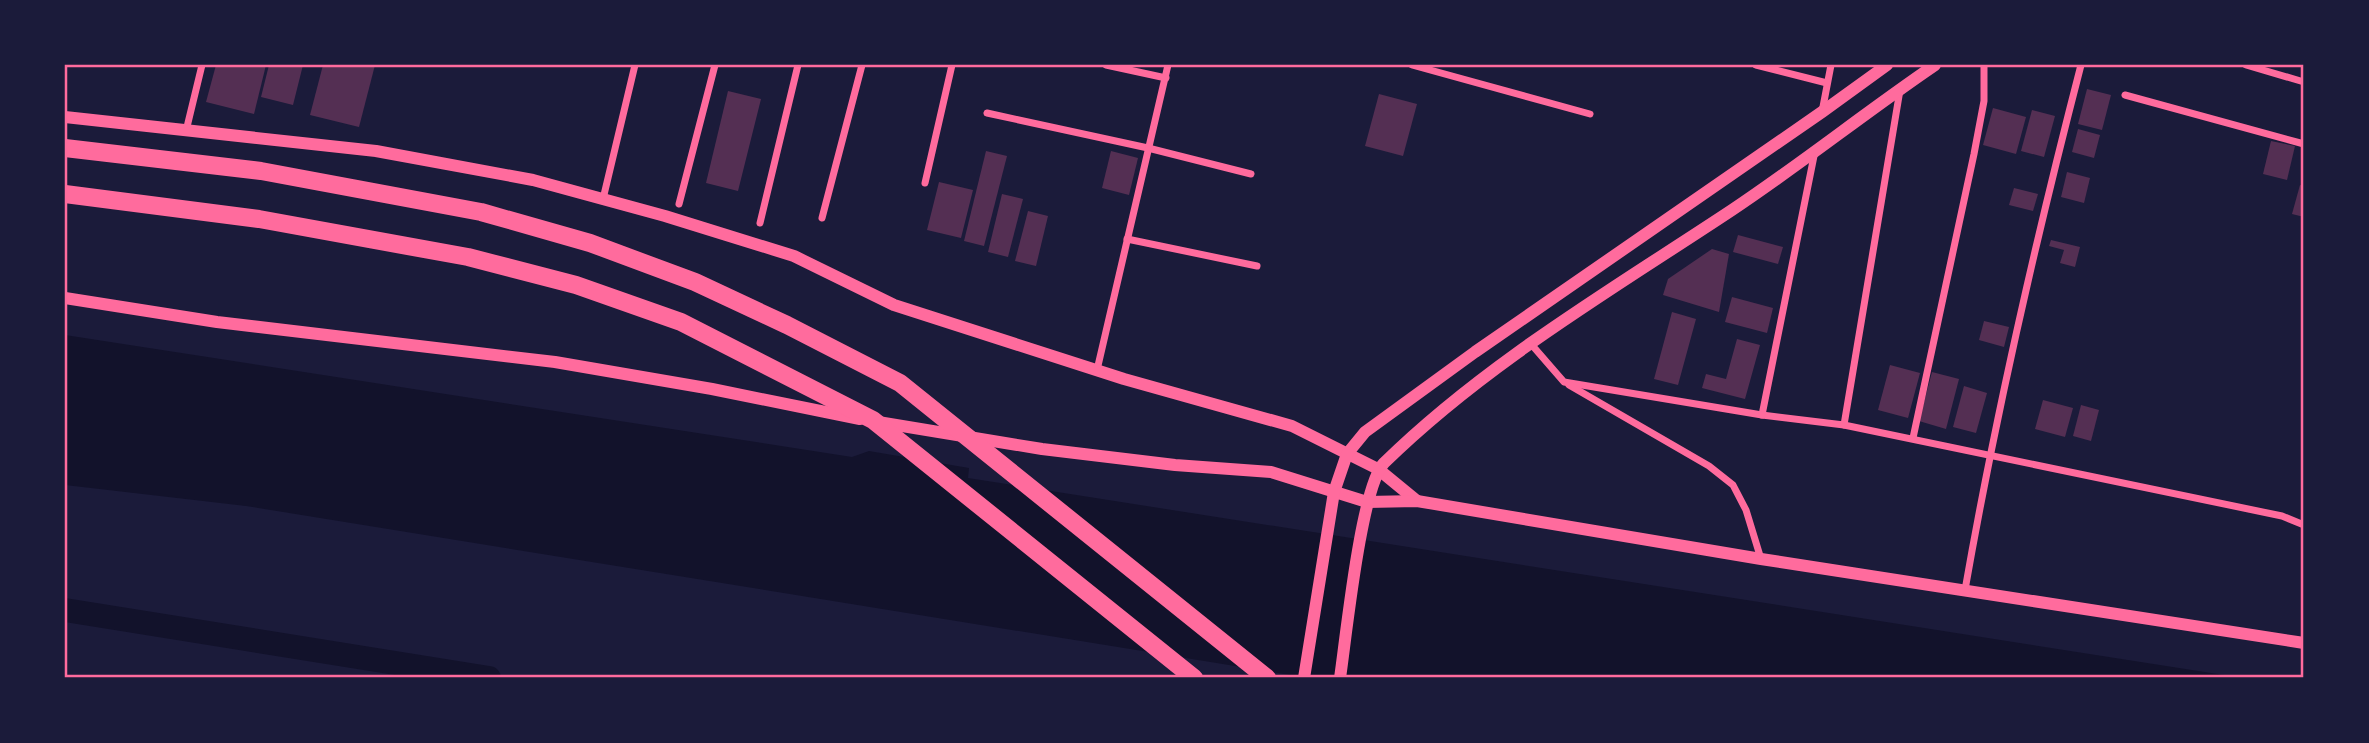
<svg xmlns="http://www.w3.org/2000/svg" width="2369" height="743" viewBox="0 0 2369 743" font-family="Karla,sans-serif">
<rect width="100%" height="100%" fill="#1b1b3a"/>
<path fill="#12122b" d="M65 335 852 457 869 451 969 468 968 478 2243 678H1309L246 506 65 485Z"/>
<g fill="none" stroke-linecap="round" stroke-linejoin="round">
<path stroke="#12122b" stroke-width="24" d="M65 610 489 678"/>
</g>
<g fill="#542f53">
<path d="M216 65H266L254 114 206 102Z"/>
<path d="M269 65H303L293 105 261 97Z"/>
<path d="M323 65H375L359 127 310 115Z"/>
<path d="M2087 89 2111 95 2102 130 2078 124Z"/>
<path d="M728 91 761 99 738 191 706 183Z"/>
<path d="M1379 94 1417 104 1403 156 1365 146Z"/>
<path d="M1993 108 2026 117 2016 154 1983 145Z"/>
<path d="M2032 110 2055 116 2044 157 2021 151Z"/>
<path d="M2078 129 2100 135 2094 158 2072 152Z"/>
<path d="M2271 141 2295 146 2287 180 2263 174Z"/>
<path d="M986 151 1007 156 984 246 964 241Z"/>
<path d="M1111 151 1138 158 1129 195 1102 188Z"/>
<path d="M2067 172 2090 178 2084 203 2061 197Z"/>
<path d="M939 182 973 190 961 238 927 230Z"/>
<path d="M2300 185 2304 186V217L2292 214Z"/>
<path d="M2014 188 2038 194 2033 211 2009 205Z"/>
<path d="M1002 194 1023 199 1008 257 988 252Z"/>
<path d="M1028 211 1048 216 1036 266 1015 261Z"/>
<path d="M1738 235 1783 247 1778 264 1733 252Z"/>
<path d="M2051 240 2080 247 2075 267 2060 263 2064 250 2049 246Z"/>
<path d="M1712 249 1729 254 1719 312 1663 295 1668 279Z"/>
<path d="M1732 297 1773 308 1767 333 1725 322Z"/>
<path d="M1672 312 1696 319 1678 385 1654 379Z"/>
<path d="M1984 321 2009 327 2004 347 1979 340Z"/>
<path d="M1737 339 1760 345 1745 399 1702 388 1706 374 1726 379Z"/>
<path d="M1890 365 1920 373 1908 418 1878 410Z"/>
<path d="M1932 372 1959 379 1946 429 1919 421Z"/>
<path d="M1964 386 1987 393 1976 433 1953 427Z"/>
<path d="M2043 400 2073 408 2065 437 2035 429Z"/>
<path d="M2081 405 2099 410 2091 441 2073 436Z"/>
</g>
<g fill="none" stroke-linecap="round" stroke-linejoin="round">
<g stroke="#ff6b9d" stroke-width="7">
<path d="M1106 65 1166 78"/>
<path d="M1412 65 1590 114"/>
<path d="M1756 65 1827 83"/>
<path d="M2246 65 2304 82"/>
<path d="M2125 95 2304 144"/>
<path d="M1822 112 1831 65"/>
<path d="M987 113 1148 148 1251 174"/>
<path d="M186 131 202 65"/>
<path d="M925 183 952 65"/>
<path d="M603 199 635 65"/>
<path d="M679 204 715 65"/>
<path d="M822 218 862 65"/>
<path d="M760 223 798 65"/>
<path d="M1127 239 1257 266"/>
<path d="M1531 344 1564 382 1762 415 1844 425 2282 516 2304 525"/>
<path d="M1097 370 1168 65"/>
<path d="M1569 385 1709 466 1733 485 1746 510 1761 559"/>
<path d="M1762 415 1815 151"/>
<path d="M1844 425 1900 90"/>
<path d="M1913 438 1974 154 1984 101V65"/>
<path d="M1965 590C1996 413 2036 239 2081 65"/>
</g>
<g stroke="#ff6b9d" stroke-width="12">
<path d="M65 117 376 151 533 180 665 216 794 256 894 305 1124 379 1292 426 1378 469 1417 501"/>
<path d="M65 298 217 322 555 362 712 389 860 419"/>
<path d="M878 422 1042 449 1175 465 1271 472 1367 502 1417 501 1761 559 2304 643"/>
<path d="M1304 678 1334 492 1347 454 1365 432 1475 352 1822 112 1887 65"/>
<path d="M1340 678C1346 638 1361 487 1384 463 1486 363 1613 289 1732 210 1801 164 1866 112 1935 65"/>
</g>
<g stroke="#ff6b9d" stroke-width="18">
<path d="M65 148 261 171 481 212 590 243 695 282 787 325 900 383 1267 678"/>
<path d="M65 194 259 219 468 257 576 285 681 322 873 420 1194 678"/>
</g>
</g>
<rect width="2369" height="743" fill="none" stroke="#1b1b3a" stroke-width="133"/>
<rect x="66" y="66" width="2236" height="610" fill="none" stroke="#ff6b9d" stroke-width="2.5"/>
</svg>
